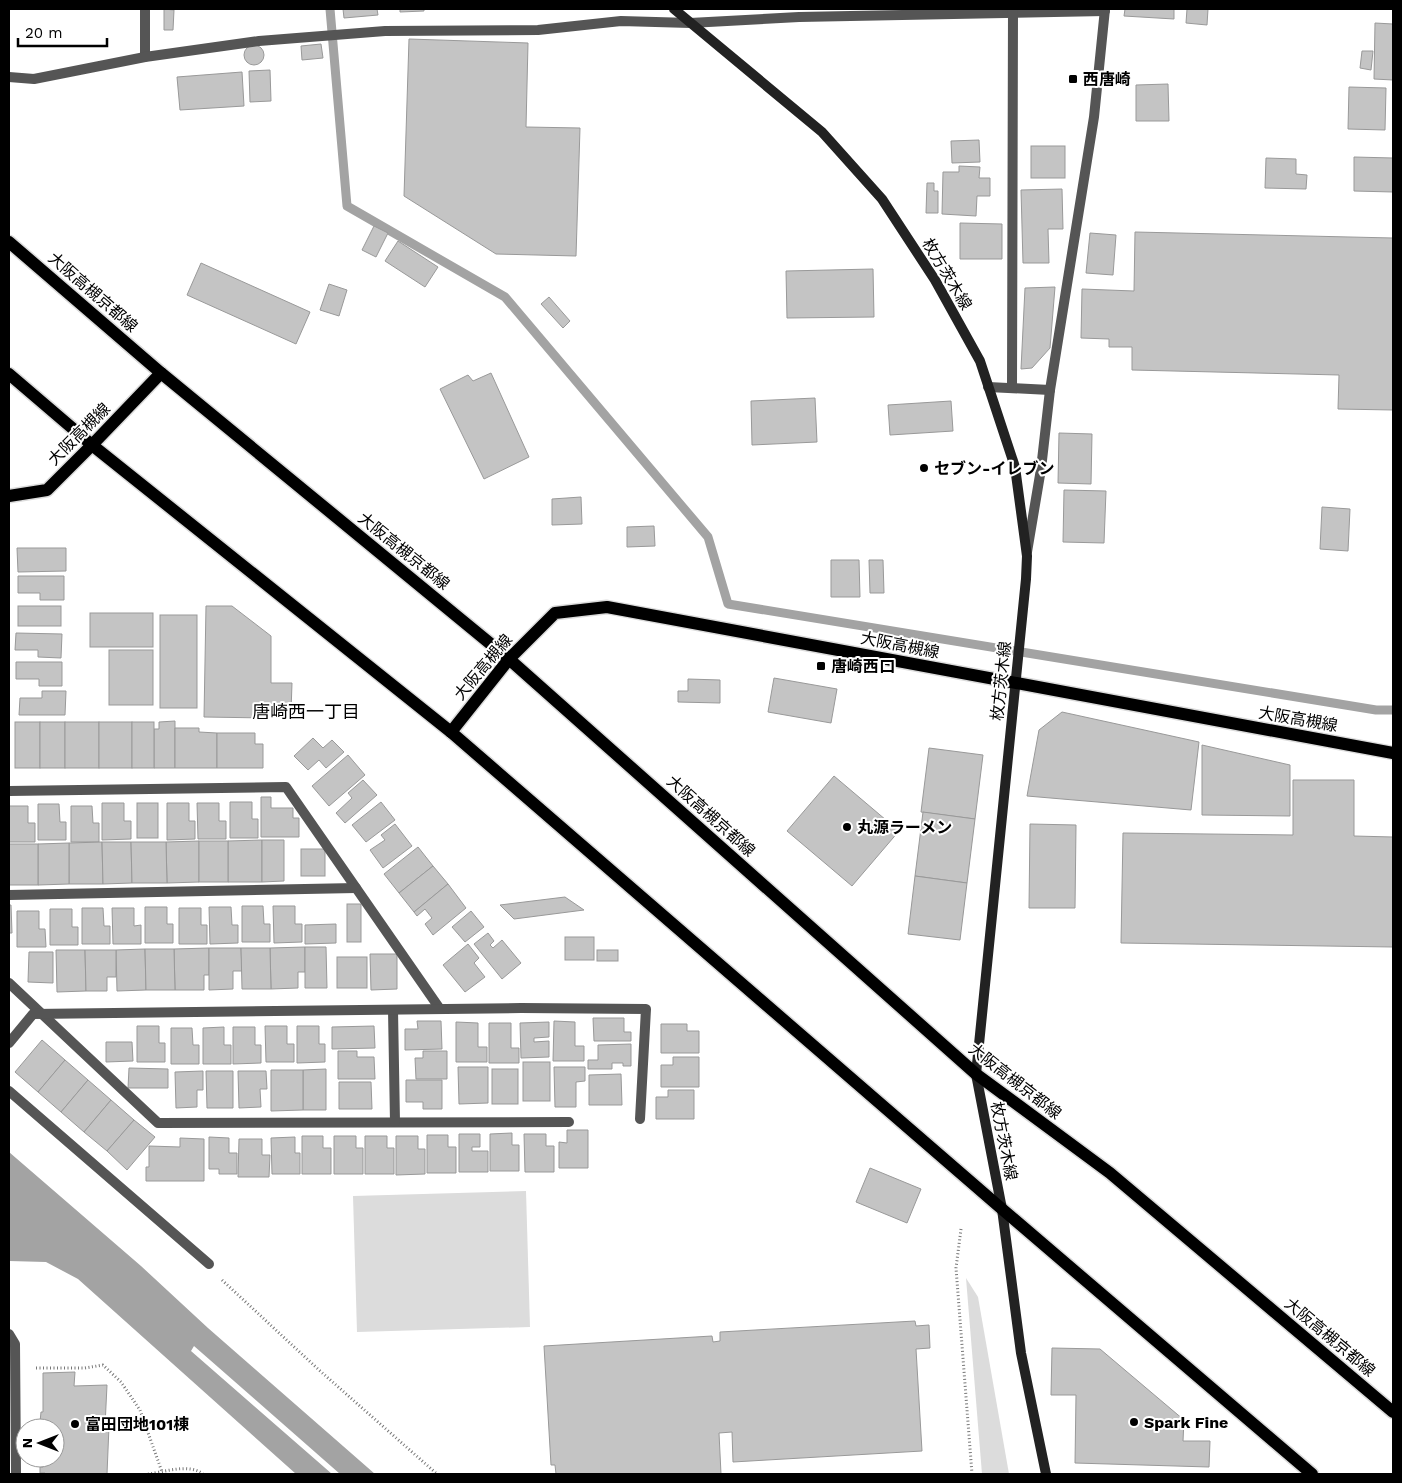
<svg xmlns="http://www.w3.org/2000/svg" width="1402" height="1483" viewBox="0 0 1402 1483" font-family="'Work Sans','Noto Sans JP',sans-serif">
<rect width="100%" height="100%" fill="#fff"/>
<g fill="#dcdcdc">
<path d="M526 1191 530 1327 357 1332 353 1196Z"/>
<path d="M966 1278 978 1297 1009 1474H982Z"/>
</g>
<path fill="#a3a3a3" d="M9 1152 141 1266 208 1328 375 1474H340L194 1346 191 1351 332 1474H296L78 1279 46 1262 9 1261Z"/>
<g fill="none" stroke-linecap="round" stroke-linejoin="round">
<path stroke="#a3a3a3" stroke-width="9" d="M330 9 347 206 505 297 708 537 728 604 1376 710H1393"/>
</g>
<g fill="#c4c4c4" stroke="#999">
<path d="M164 9 174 10 173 30H164Z"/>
<path d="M343 9H377L378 15 344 18Z"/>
<path d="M400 9H424V11L400 12Z"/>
<path d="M1125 9H1174V19L1124 16Z"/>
<path d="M1187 9H1208L1207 25 1186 23Z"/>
<path d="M1375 23 1393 24V80L1374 79Z"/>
<path d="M409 39 528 43 526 127 580 128 576 256 496 254 404 196Z"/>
<path d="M321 44 323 58 302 60 301 46Z"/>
<circle cx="254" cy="55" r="10"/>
<path d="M1362 51H1373L1371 70 1360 68Z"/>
<path d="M270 70 271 101 250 102 249 71Z"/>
<path d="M242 72 244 106 180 110 177 77Z"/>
<path d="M1168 84 1169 121H1136V85Z"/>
<path d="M1349 87 1386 88 1385 130 1348 129Z"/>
<path d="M979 140 980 162 952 163 951 141Z"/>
<rect x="1031" y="146" width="34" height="32"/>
<path d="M1354 157 1393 158V192L1354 191Z"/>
<path d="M1266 158 1296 159V174L1307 175 1306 189 1265 188Z"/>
<path d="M959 166 980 167 979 178H990V196H977L976 216 942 214 943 172H959Z"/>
<path d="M927 183H934V191H938V213H926Z"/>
<path d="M1062 189 1063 229H1048L1049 263H1023L1021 190Z"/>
<path d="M960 223 1002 224V259H960Z"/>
<path d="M374 226 388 233 376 257 362 250Z"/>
<path d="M1135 232 1393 238V410L1338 409 1339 375 1132 370V347H1109V339L1081 338 1082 289 1134 291Z"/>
<path d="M1090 233 1116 235 1113 275 1086 273Z"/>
<path d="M398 241 438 267 425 287 385 261Z"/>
<path d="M201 263 310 312 296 344 187 295Z"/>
<path d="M873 269 874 317 787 318 786 271Z"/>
<path d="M329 284 347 290 339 316 320 310Z"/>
<path d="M1055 287 1050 348 1032 368 1021 369 1025 288Z"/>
<path d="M549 297 570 321 563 328 541 304Z"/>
<path d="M491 373 529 457 484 479 440 389 468 375 473 381Z"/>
<path d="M815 398 817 442 752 445 751 401Z"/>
<path d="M951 401 953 431 890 435 888 405Z"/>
<path d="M1059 433 1092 434 1091 484 1058 483Z"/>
<path d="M1064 490 1106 491 1104 543 1063 542Z"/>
<path d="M581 497 582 524 552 525V499Z"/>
<path d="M1322 507 1350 509 1348 551 1320 549Z"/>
<path d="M654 526 655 546 627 547V527Z"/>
<path d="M17 548H66V571L18 572Z"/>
<path d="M831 560H859L860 597H831Z"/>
<path d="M869 560H883L884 593H870Z"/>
<path d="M18 576H64V600H40V593H18Z"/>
<rect x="18" y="606" width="43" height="20"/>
<path d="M206 606H232L271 636V683H292L291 712H266V718L204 717Z"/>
<rect x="90" y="613" width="63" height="34"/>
<rect x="160" y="615" width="37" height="93"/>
<path d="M16 633 62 634 61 658 38 657V650H15Z"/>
<rect x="109" y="650" width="44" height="55"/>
<path d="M16 662H62V686H39V679H16Z"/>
<path d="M774 678 837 689 831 723 768 712Z"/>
<path d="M688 679 720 680V703L678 702V691H688Z"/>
<path d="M42 691H66L65 715H19L20 698H42Z"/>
<path d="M1062 712 1199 742 1191 810 1027 796 1039 730Z"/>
<path d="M175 721V768H154V729H159V722Z"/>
<rect x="15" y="722" width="25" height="46"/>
<rect x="40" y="722" width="25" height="46"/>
<rect x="65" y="722" width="34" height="46"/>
<rect x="99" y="722" width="33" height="46"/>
<rect x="132" y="722" width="22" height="46"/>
<path d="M175 728H199V732L217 733V768H175Z"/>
<path d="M217 733H255V744H263V768H217Z"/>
<path d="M313 738 323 748 332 740 344 752 326 768 319 760 308 770 294 756Z"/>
<path d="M1202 745 1290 765V816L1202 815Z"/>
<path d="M929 748 983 755 975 819 921 812Z"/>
<path d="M348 755 365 775 329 806 312 786Z"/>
<path d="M834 776 899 831 852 886 787 831Z"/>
<path d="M363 780 377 795 345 823 336 813 352 798 348 793Z"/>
<path d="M1293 780H1354V836L1393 837V947L1121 943 1123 833 1293 835Z"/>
<path d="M261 797H271V808H293V818H299V837H261Z"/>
<path d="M230 802H252V819H258V838H230Z"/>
<path d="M381 802 395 820 366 842 352 825Z"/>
<path d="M102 803H124V821H131V839L102 840Z"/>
<rect x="137" y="803" width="21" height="35"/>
<path d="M167 803H189V821H195V839L167 840Z"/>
<path d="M197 803H219V821H226V839H198Z"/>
<path d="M38 804H59L60 822H66V840H38Z"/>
<path d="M9 806H28V823H35V842H9Z"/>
<path d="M71 806H92L93 823H99V842H71Z"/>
<path d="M923 812 975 819 967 883 915 876Z"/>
<path d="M395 824 412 846 383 868 370 850 385 840 381 835Z"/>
<path d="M1030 824 1076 825 1075 908H1029Z"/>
<path d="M262 840V882H228V841Z"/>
<path d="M262 840H284V881L262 882Z"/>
<path d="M199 841V882L167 883 166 842Z"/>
<rect x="199" y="841" width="29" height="41"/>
<path d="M102 842 103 884H69V843Z"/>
<path d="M102 842H131L132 883 103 884Z"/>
<path d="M131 842H166L167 883H132Z"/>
<path d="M69 843V884L38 885V844Z"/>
<rect x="9" y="844" width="29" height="41"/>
<path d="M418 847 433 866 399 893 384 874Z"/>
<rect x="301" y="849" width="24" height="27"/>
<path d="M433 866 448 884 414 912 399 893Z"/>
<path d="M915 876 967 883 960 940 908 934Z"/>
<path d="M448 884 466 908 433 935 425 924 432 918 425 909 417 916 414 912Z"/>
<path d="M565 897 584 910 514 919 500 905Z"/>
<rect x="347" y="904" width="14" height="38"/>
<path d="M9 905H11L12 933H9Z"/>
<path d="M242 906H263L264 924H270V942H242Z"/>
<path d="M273 906H295V924H302V942L274 943Z"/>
<path d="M145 907H167V924H173V943H145Z"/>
<path d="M209 907H231L232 925H238V943L210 944Z"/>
<path d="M82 908H103L104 926H110V944H82Z"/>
<path d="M112 908H134V926L141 925V944H113Z"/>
<path d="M179 908H201V925H207V944H179Z"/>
<path d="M50 909H72V927H78V945H50Z"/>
<path d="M17 911H39V929H45L46 947H17Z"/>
<path d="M471 911 484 927 465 942 452 927Z"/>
<path d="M336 924V943L305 944V925Z"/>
<path d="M488 933 494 941 490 945 493 948 502 940 521 963 502 979 474 944Z"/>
<rect x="565" y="937" width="29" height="23"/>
<path d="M468 944 479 958 474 963 485 977 465 992 443 965Z"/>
<path d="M305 947V972H298V988L271 989 270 948Z"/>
<path d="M305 947H326L327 988H305Z"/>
<path d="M209 948V975H204V990H175L174 949Z"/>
<path d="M209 948H241L242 971H233V989L209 990Z"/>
<path d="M241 948H270L271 989H242Z"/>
<path d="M145 949 146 990 117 991 116 950Z"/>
<path d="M145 949H174L175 990H146Z"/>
<path d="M56 950H85L86 991 57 992Z"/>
<path d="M85 950H116V977H107V991H86Z"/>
<rect x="597" y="950" width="21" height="11"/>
<path d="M29 952H53V983L28 982Z"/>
<path d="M370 954H397V989L371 990Z"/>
<rect x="337" y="957" width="30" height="31"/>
<path d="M593 1018H624V1032H631V1041H594Z"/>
<path d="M417 1021H441L442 1049 405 1050V1029H418Z"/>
<path d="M554 1021 575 1022V1046H584V1061H553Z"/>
<path d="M456 1022 478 1023V1047H487V1062H456Z"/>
<path d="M549 1022V1037L534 1038V1042L549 1041V1057L521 1058 520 1023Z"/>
<path d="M489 1023H511V1048H519V1063H489Z"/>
<path d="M661 1024H687V1031H699V1053H661Z"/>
<path d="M137 1026H159V1043H165V1062H137Z"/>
<path d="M265 1026H287V1044H294V1062H266Z"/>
<path d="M297 1026H319V1044H325V1062L297 1063Z"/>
<path d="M374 1026 375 1048 332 1049V1027Z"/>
<path d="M224 1027V1045H231V1064H203V1028Z"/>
<path d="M233 1027H255V1045H261V1063L233 1064Z"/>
<path d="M171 1028H192L193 1045H199V1064H171Z"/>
<path d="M42 1040 65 1060 38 1092 15 1072Z"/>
<path d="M106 1042H132L133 1061 106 1062Z"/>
<path d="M631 1044V1066H623V1063H612V1069H588V1060H598V1045Z"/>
<path d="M338 1051H357V1057H374L375 1079H338Z"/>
<path d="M423 1051H447V1079H416L415 1058H423Z"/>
<path d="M673 1057H699V1087H661V1065H673Z"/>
<path d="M65 1060 88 1080 61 1112 38 1092Z"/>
<rect x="523" y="1062" width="27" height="39"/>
<path d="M458 1067H488V1103L459 1104Z"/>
<path d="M554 1067H585V1081L576 1082V1107H555Z"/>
<path d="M129 1068 168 1069V1088H128Z"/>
<path d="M326 1069V1110H303V1070Z"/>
<rect x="492" y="1069" width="26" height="35"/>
<path d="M271 1070H303V1110L271 1111Z"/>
<path d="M203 1071V1090H197V1107L176 1108 175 1072Z"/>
<path d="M206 1071H233V1108H207Z"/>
<path d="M238 1071H266L267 1089H260L261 1107 239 1108Z"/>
<path d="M621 1074 622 1105H589V1075Z"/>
<path d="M88 1080 111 1100 84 1132 61 1112Z"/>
<path d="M406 1080H442V1109H423V1102H406Z"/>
<path d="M339 1082H371L372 1109H339Z"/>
<path d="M668 1090H694V1119H656V1097H668Z"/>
<path d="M111 1100 134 1120 107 1151 84 1132Z"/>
<path d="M134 1120 155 1137 127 1170 107 1151Z"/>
<path d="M567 1130H588V1168H559V1142L567 1143Z"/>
<path d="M512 1133V1145H519V1171H490V1134Z"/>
<path d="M459 1134H480V1147H472V1151H488V1172H459Z"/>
<path d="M524 1134H546V1146H554V1172H525Z"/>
<path d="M427 1135H448V1147H456V1173H427Z"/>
<path d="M302 1136H323V1148H331V1174H302Z"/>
<path d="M334 1136H356V1148H363V1174H334Z"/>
<path d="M365 1136H387V1148H394V1174H365Z"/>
<path d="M396 1136H418V1149H425V1174L396 1175Z"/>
<path d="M209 1137 229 1138V1153H237V1174H219V1169H209Z"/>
<path d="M295 1137V1153H300V1174H272L271 1138Z"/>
<path d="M180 1138 204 1139V1181H146V1167H149V1146L180 1147Z"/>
<path d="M239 1139H262V1155H270L269 1177H238Z"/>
<path d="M870 1168 921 1189 907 1223 856 1202Z"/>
<path d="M915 1321 916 1326 929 1325 930 1348 916 1349 922 1451 733 1462 732 1432 719 1433 721 1474H556L555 1465H551L544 1346 712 1336 713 1342 720 1341V1332Z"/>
<path d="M1052 1348 1100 1349 1184 1420 1183 1441H1210L1209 1467 1075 1463 1076 1395H1051Z"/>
<path d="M75 1372 74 1386 107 1385 105 1426H109L107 1474H45V1473H40V1467H43V1458H55V1428H44V1422H40L41 1412H43V1373Z"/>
</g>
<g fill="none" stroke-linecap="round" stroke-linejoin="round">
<defs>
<g id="primary">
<path d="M9 242 161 373 509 659 976 1074 1110 1173 1393 1412"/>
<path d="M9 374 92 445 451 732 1002 1209 1312 1474"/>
<path d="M9 496 47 490 92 445 161 373"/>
<path d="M451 732 509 659 555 613 607 607 1393 753"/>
</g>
</defs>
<use href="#primary" stroke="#dbdbdb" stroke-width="15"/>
<g stroke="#777" stroke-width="3" stroke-dasharray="1 2.5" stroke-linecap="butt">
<path d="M961 1229 956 1268 972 1474"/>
<path d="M222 1280 319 1370 437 1474"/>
<path d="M36 1368H85L103 1365 121 1382 140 1410 162 1472"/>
<path d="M148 1474C165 1472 189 1463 203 1474"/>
</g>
<g stroke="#555" stroke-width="10">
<path d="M145 9V57"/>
<path d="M9 77 34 79 145 57 259 41 385 31 538 30 621 21 690 23 799 17 1105 11"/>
<path d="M988 387 1050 390"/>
<path d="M1012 388 1013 9"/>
<path d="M9 791 286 787 440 1009"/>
<path d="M9 895 356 888"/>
<path d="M9 983 158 1123 569 1122"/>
<path d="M393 1010 395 1122"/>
<path d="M9 1043 33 1014 521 1008 646 1009 640 1119"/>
<path d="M9 1091 209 1264"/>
<path d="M9 1334 15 1344 16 1474"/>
</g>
<path stroke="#555" stroke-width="10" d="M1027 552 1041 469 1050 390 1094 117 1105 9"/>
<path stroke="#222" stroke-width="10" d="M674 9 822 132 882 199 935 280 980 361 1015 467 1027 556 1026 579 976 1074 1002 1209 1021 1353 1046 1474"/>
<use href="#primary" stroke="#000" stroke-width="12"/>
</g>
<g fill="#000" stroke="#fff" stroke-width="2">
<rect x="1068" y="74" width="10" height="10" rx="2.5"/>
<circle cx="924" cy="468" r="5"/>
<rect x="816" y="661" width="10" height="10" rx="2.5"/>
<circle cx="847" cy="827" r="5"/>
<circle cx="1134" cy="1422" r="5"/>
<circle cx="75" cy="1424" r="5"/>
</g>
<g text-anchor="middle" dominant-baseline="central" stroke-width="4" stroke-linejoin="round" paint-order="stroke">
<g font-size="16" font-weight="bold" fill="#000" stroke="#fff" text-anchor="start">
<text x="1083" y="79">西唐崎</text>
<text x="934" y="468">セブン-イレブン</text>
<text x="831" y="666">唐崎西口</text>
<text x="857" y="827">丸源ラーメン</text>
<text x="1144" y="1422">Spark Fine</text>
<text x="85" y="1424">富田団地101棟</text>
</g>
<g font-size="16" fill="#000" stroke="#fff">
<text transform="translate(947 274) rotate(59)">枚方茨木線</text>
<text transform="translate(93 292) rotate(41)">大阪高槻京都線</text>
<text transform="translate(79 434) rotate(-45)">大阪高槻線</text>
<text transform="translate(404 551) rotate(39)">大阪高槻京都線</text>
<text transform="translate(900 645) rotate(11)">大阪高槻線</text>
<text transform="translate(483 667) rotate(-50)">大阪高槻線</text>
<text transform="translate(1001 681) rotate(-84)">枚方茨木線</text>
<text transform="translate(1298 719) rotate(10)">大阪高槻線</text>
<text transform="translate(711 816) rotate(42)">大阪高槻京都線</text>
<text transform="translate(1015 1081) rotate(38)">大阪高槻京都線</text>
<text transform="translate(1004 1141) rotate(79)">枚方茨木線</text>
<text transform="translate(1330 1337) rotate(40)">大阪高槻京都線</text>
</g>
<g font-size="18" fill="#000" stroke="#fff">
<text x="306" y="711">唐崎西一丁目</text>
</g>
</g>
<rect width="1402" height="1483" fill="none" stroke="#000000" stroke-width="20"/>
<g transform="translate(40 1443) rotate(270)"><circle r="24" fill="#ffffff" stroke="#999999"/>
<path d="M0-4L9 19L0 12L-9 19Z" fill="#000000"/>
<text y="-8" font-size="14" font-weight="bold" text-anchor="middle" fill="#000000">N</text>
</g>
<path d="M18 38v8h89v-8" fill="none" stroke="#000000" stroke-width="2.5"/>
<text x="25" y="38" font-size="15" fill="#000000" stroke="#ffffff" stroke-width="4" paint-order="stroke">20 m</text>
</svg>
